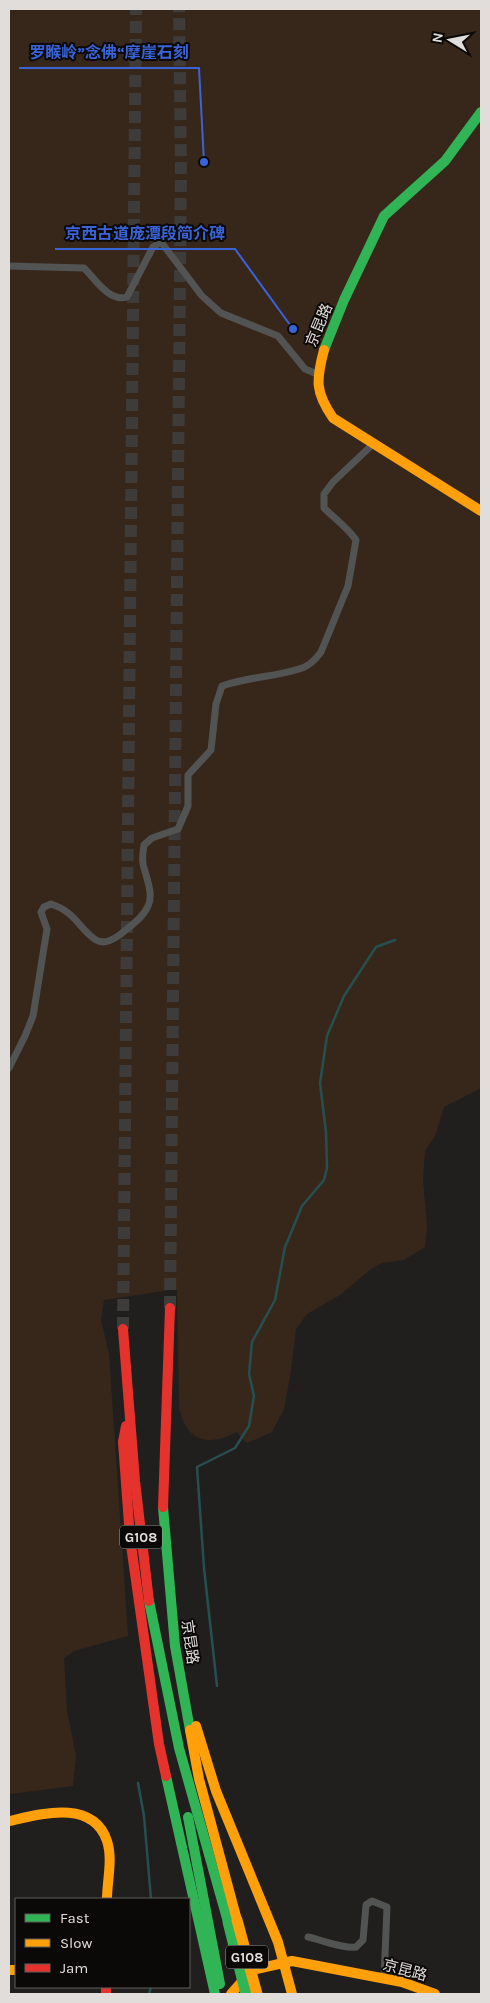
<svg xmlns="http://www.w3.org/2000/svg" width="490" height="2003" viewBox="0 0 490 2003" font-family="Karla,'Noto Sans SC',sans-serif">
<rect width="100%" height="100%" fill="#211f1d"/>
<path fill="#37271b" d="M9 9H481V1088L444 1107 435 1136 425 1151 423 1180 427 1226 425 1247 404 1260 382 1263 371 1269 340 1295 307 1314 296 1329 290 1377 284 1409 272 1432 247 1443 237 1432C206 1448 185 1440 179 1406L177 1289 104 1300 101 1320 109 1354 128 1636 74 1651 64 1658 67 1711 76 1756 73 1786 9 1794Z"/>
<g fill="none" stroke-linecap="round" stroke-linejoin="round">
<g stroke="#264f52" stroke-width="2.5">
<path d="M217 1686 204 1568 197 1467 235 1448 249 1426 254 1396 249 1374 252 1342 275 1300 285 1247 293 1228 302 1206 324 1180 327 1168 326 1132 320 1083 327 1036 344 996 376 947 395 940"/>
<path d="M138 1783 144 1816 151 1899"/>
<path d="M149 1994 151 1987"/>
</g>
<g stroke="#3e3c3a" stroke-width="12" stroke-dasharray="12 6" stroke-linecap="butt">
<path d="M170 1308 181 168 179 9"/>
<path d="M123 1329 136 9"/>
</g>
<g stroke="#525353" stroke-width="7">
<path d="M9 266 84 268C96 280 109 302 127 297L153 247 161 242 202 296 221 313 278 336 305 369 317 374"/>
<path d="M9 1068 25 1036 33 1016 47 929 41 912 44 907 51 904C76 912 79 929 96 940 105 945 114 939 121 934 130 926 143 918 148 906 154 894 146 877 143 864 142 858 143 851 144 845L152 838 178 829 188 806V775L211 750 216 704 222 686C247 677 274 677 299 669 308 667 316 659 321 652L348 586 356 540C347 527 335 519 324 508V494L333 482 373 444"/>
<path d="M308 1937C322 1940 344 1949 356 1947L363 1940 366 1905 372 1901 387 1907 384 1979"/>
</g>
<g stroke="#30b455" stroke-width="10">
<path d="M324 350 344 300 384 216 445 161 481 112"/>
<path d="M163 1507 175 1646 190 1730"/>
<path d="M149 1601 179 1748 228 1922"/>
<path d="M166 1776 215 1994"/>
<path d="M188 1817 220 1984"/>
</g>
<g stroke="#ff9f0a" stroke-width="10">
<path d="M324 350C316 380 315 392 333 418L481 511"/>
<path d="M196 1726 216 1791 278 1942 292 1994"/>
<path d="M190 1730 199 1779 237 1920"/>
<path d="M9 1821C41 1814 93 1799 107 1841 113 1859 107 1881 107 1899"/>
<path d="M9 1970H16"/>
<path d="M231 1994 252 1970 292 1961 402 1982 435 1994"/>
</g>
<g stroke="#e5322d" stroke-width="10">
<path d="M123 1329 135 1481 149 1601"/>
<path d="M126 1426 123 1442 130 1538 159 1744 166 1776"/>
<path d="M163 1507 170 1308"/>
<path d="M106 1987V1994"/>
</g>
<path stroke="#30b455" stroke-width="11" d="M228 1922 246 1994"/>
<path stroke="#ff9f0a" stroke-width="11" d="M237 1920 257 1994"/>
</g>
<g text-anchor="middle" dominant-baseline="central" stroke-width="4" stroke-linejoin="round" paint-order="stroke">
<g fill="#0b0908" stroke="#a19d9c" stroke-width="1">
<rect x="120" y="1525.5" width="42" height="23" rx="4"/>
<rect x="226" y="1945.5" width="42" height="23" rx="4"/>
</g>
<g font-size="14" font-weight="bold" fill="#e1dddb">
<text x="141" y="1537">G108</text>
<text x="247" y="1957">G108</text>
</g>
<g font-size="15" fill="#e1dddb" stroke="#0b0908">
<text transform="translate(319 325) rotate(-67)">京昆路</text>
<text transform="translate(190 1642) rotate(82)">京昆路</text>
<text transform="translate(405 1970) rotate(15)">京昆路</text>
</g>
</g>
<path fill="none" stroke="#3a63d8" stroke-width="2" d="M204 162L199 68H19M293 329L235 249H55"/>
<g fill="#3a63d8" stroke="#0b0908" stroke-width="2">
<circle cx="204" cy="162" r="5"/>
<circle cx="293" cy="329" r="5"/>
</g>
<g font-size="16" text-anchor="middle" font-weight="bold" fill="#3a63d8" stroke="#0b0908" stroke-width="4" stroke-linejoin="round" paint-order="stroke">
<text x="109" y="58">罗睺岭”念佛“摩崖石刻</text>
<text x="145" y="239">京西古道庞潭段简介碑</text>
</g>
<rect width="490" height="2003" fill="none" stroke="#e1dddb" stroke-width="20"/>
<rect x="15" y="1898" width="175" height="90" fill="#0b0908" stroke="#615e5c"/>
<rect x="25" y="1914" width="25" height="8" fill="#30b455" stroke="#615e5c"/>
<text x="60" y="1923" font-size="15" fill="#e1dddb">Fast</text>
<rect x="25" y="1939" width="25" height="8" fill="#ff9f0a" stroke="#615e5c"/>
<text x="60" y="1948" font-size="15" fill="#e1dddb">Slow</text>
<rect x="25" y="1964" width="25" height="8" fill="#e5322d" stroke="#615e5c"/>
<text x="60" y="1973" font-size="15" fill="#e1dddb">Jam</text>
<g transform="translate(450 40) rotate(280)" stroke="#0b0908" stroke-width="4" paint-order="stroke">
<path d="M0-4L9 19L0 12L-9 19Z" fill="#e1dddb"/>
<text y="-8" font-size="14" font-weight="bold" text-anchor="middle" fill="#e1dddb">N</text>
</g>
</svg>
